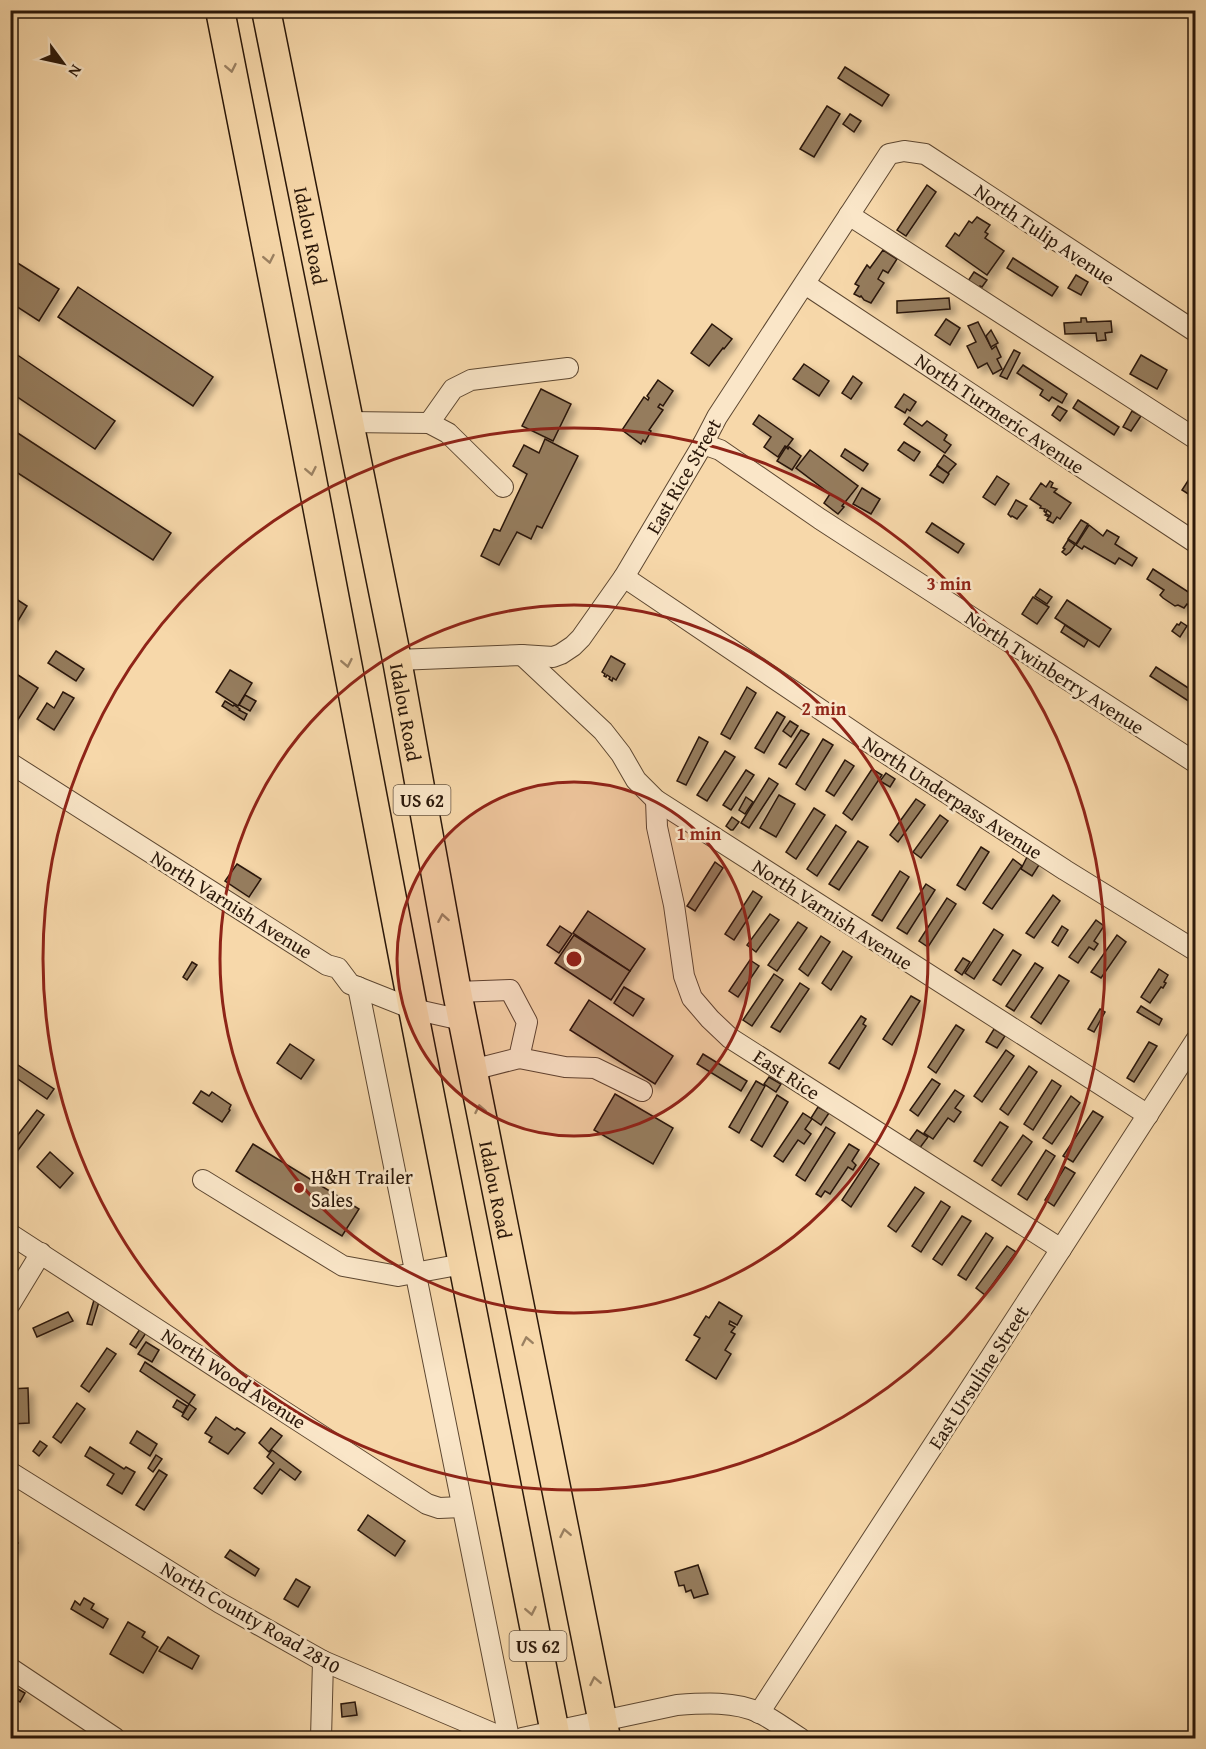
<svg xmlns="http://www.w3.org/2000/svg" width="1206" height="1749" viewBox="0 0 1206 1749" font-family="'Gentium Book Plus',serif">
<defs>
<filter id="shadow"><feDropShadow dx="5.5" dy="5.5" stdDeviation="3" flood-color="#0004"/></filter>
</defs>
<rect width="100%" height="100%" fill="#f7d8aa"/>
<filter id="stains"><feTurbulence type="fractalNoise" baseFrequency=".00333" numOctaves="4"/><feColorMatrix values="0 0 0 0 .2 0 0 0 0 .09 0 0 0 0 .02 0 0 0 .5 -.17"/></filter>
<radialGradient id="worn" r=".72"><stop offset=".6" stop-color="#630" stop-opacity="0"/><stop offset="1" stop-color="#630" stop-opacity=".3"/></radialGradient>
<g fill="#957b5d" stroke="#2a1709" stroke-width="1.5" filter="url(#shadow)">
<path d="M845 67 889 95 882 106 838 78Z"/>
<path d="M827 106 840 114 814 157 800 149Z"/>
<path d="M850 114 861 121 854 132 843 124Z"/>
<path d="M927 185 936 192 906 236 897 230Z"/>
<path d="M977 217 990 225 985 232 988 234 985 238 1004 251 987 275 946 246 955 233 959 236 969 221 972 223Z"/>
<path d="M883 250 897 259 888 273 883 270 878 279 884 283 871 303 864 300 861 296 860 297 854 294 859 286 855 284 867 265 870 268Z"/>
<path d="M1013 258 1058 287 1052 296 1007 268Z"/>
<path d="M16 262 59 289 39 321 16 306 10 316V271Z"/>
<path d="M974 272 987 280 982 287 980 286 977 291 966 284Z"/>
<path d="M1076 275 1088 282 1081 295 1068 288Z"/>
<path d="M78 287 213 377 193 406 58 317Z"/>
<path d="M949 298 950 309 897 313V301Z"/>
<path d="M1081 318H1086L1087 322 1111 321 1112 332 1105 333 1106 340 1097 341 1096 333 1065 334 1064 323 1081 322Z"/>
<path d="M946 319 960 328 950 345 935 335Z"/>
<path d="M978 322 992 349 996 346 1001 357 997 359 1002 369 993 374 987 363 978 368 967 346 976 342 968 326Z"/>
<path d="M712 324 732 339 724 349 723 348 709 366 691 353Z"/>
<path d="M991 330 998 343 991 347 986 336Z"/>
<path d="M10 350 115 421 95 449 10 392Z"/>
<path d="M1014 350 1020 353 1007 379 1000 376Z"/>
<path d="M1141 355 1167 370 1157 389 1130 374Z"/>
<path d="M804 364 829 381 819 396 793 379Z"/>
<path d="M1023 365 1067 394 1062 403 1052 397 1049 401 1040 395 1043 390 1017 373Z"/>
<path d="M853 376 862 383 851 399 842 393Z"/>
<path d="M658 380 673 391 663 406 660 404 658 407 663 410 649 430 651 431 645 442 643 440 641 444 622 430 644 397 648 400 649 398 647 396Z"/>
<path d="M541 389 571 404 553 441 522 426Z"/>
<path d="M904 394 916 402 910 411 907 409 905 413 895 407Z"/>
<path d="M1078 400 1119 427 1114 435 1073 408Z"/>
<path d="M1058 406 1067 411 1060 421 1052 415Z"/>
<path d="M1132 411 1141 416 1131 431 1123 427Z"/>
<path d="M759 415 793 439 787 447 785 446 778 457 764 447 771 437 753 424Z"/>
<path d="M909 417 922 426 927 421 947 435 944 440 951 445 945 453 904 424Z"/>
<path d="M10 428 171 533 153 560 10 468Z"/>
<path d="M545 439 578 456 542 528 537 526 531 539 517 532 499 565 481 556 494 529 500 531 527 474 513 466 524 445 539 453Z"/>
<path d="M904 442 920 452 914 461 898 450Z"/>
<path d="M786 447 788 449 789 447 801 456 792 470 777 461Z"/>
<path d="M845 449 868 464 863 471 841 456Z"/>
<path d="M810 450 858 486 842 506 844 507 838 514 824 503 830 494 796 468Z"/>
<path d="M944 455 956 464 948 473 937 465Z"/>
<path d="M937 466 949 474 943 483 930 475Z"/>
<path d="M1193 473 1196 475V499L1182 490Z"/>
<path d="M997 476 1009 484 995 505 983 497Z"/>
<path d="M1050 481 1053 483 1051 487 1057 489 1054 492 1071 503 1060 519 1057 517 1053 523 1047 520 1049 517 1045 515 1047 514 1050 516 1051 513 1047 510 1046 513 1044 511 1045 509 1040 508 1041 506 1030 499 1041 483 1046 487Z"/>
<path d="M862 488 880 499 871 514 853 504Z"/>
<path d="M1016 500 1027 506 1017 519 1012 516 1011 517 1008 514Z"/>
<path d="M1081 520 1088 524 1076 544 1068 539Z"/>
<path d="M932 523 964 544 958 553 926 532Z"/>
<path d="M1089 525 1103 536 1107 530 1119 537 1115 544 1137 558 1132 566 1119 558 1115 564 1084 546 1082 549 1076 545Z"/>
<path d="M1068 540 1075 545 1070 552 1066 555 1062 552 1065 549 1063 548Z"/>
<path d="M1153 569 1196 597 1190 606 1187 604 1184 608 1178 605 1175 606 1163 598 1160 595 1164 590 1147 579Z"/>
<path d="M1040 589 1052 597 1047 604 1035 596Z"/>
<path d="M10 595 27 606 18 621 10 616Z"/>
<path d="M1033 597 1049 607 1037 624 1022 614Z"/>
<path d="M1067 600 1111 629 1099 647 1055 618Z"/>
<path d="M1181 622 1187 626 1180 637 1172 631 1177 624 1179 625Z"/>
<path d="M1065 625 1088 640 1084 647 1061 632Z"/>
<path d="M56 651 84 669 76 681 48 663Z"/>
<path d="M611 656 625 664 616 680 613 678 612 681 609 679 610 677 607 675 606 677 604 676 605 674 602 672Z"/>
<path d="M1156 667 1196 693V700L1193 704 1150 676Z"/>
<path d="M230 670 252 683 238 706 216 692Z"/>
<path d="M18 675 38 688 14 726 10 723V687Z"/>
<path d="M747 687 756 693 730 739 721 734Z"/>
<path d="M63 692 74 698 54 730 37 719 47 703 54 708Z"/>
<path d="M245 695 256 701 250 711 239 705Z"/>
<path d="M225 701 233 706 234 705 240 709 239 710 247 714 244 720 222 706Z"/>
<path d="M777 712 785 717 764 753 755 748Z"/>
<path d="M790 721 798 726 791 737 783 731Z"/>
<path d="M801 730 809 734 786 768 779 764Z"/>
<path d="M699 737 708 742 686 785 677 781Z"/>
<path d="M823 739 833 745 805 790 796 784Z"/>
<path d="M725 751 735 757 707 801 697 795Z"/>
<path d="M845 760 854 766 834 796 826 791Z"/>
<path d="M872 769 882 775 852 820 843 813Z"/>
<path d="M746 770 754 775 731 810 723 805Z"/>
<path d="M886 773 895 779 890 787 880 781Z"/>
<path d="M769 778 778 784 749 828 741 823Z"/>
<path d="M779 795 795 804 776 837 760 828Z"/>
<path d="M746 797 753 802 745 814 739 810Z"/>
<path d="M916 799 925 805 898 842 890 835Z"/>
<path d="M814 808 825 815 796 859 786 852Z"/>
<path d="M940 815 948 821 921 858 913 852Z"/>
<path d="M732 817 739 822 733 830H731L726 826Z"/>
<path d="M836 825 846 832 817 876 807 869Z"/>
<path d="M858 841 868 847 839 890 829 884Z"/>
<path d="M981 847 989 852 965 890 957 885Z"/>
<path d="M1027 857 1039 865 1032 876 1021 869Z"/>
<path d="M1013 859 1022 866 992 909 983 903Z"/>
<path d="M715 862 723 868 695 911 687 906Z"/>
<path d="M237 864 261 879 249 897 225 881Z"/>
<path d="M900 871 909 877 882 921 872 915Z"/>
<path d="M926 884 935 890 907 934 897 928Z"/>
<path d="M753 891 762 897 734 940 725 934Z"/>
<path d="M1053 895 1060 901 1034 938 1026 933Z"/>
<path d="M947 898 956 904 928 947 919 941Z"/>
<path d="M588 911 645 949 630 971 573 933Z"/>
<path d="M770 914 779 920 756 952 747 945Z"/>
<path d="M1096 920 1104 926 1094 941 1098 944 1094 950 1089 947 1078 963 1069 957Z"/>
<path d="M798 922 807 928 777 971 768 965Z"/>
<path d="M560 926 572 934 559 953 547 945Z"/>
<path d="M1062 926 1068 930 1058 946 1052 942Z"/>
<path d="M994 929 1003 935 974 979 965 973Z"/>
<path d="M574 935 630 971 611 1000 555 963Z"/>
<path d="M1117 935 1126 942 1101 978 1091 972Z"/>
<path d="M821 936 830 942 808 976 799 969Z"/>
<path d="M1013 950 1021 955 1001 985 993 980Z"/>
<path d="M843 951 852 957 831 990 822 983Z"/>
<path d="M963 958 970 962 962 975 955 970Z"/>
<path d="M750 960 759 966 738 997 729 991Z"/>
<path d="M192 962 197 965 187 980 183 977Z"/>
<path d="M1035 963 1043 968 1014 1011 1006 1006Z"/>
<path d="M1159 969 1168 975 1164 982 1166 983 1163 988 1161 987 1150 1003 1141 997Z"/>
<path d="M774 974 783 980 752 1026 743 1020Z"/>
<path d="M1059 975 1069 981 1041 1024 1031 1017Z"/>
<path d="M800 983 809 989 780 1032 771 1027Z"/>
<path d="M624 987 644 999 633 1016 614 1003Z"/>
<path d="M911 996 920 1001 892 1045 883 1039Z"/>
<path d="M589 1000 673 1056 655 1084 570 1030Z"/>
<path d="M1141 1006 1162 1019 1159 1025 1137 1012Z"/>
<path d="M1100 1009 1105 1012 1094 1032 1088 1029Z"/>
<path d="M861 1016 866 1019 863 1024 866 1026 839 1069 829 1063Z"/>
<path d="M956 1025 964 1030 936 1073 928 1067Z"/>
<path d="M994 1029 1005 1036 997 1048 986 1042Z"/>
<path d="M1149 1042 1157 1046 1134 1082 1127 1078Z"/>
<path d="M290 1044 314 1060 301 1079 277 1063Z"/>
<path d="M1006 1050 1014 1056 982 1102 974 1096Z"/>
<path d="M703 1054 747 1081 741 1091 697 1064Z"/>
<path d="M18 1065 54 1089 47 1099 12 1075Z"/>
<path d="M1029 1066 1037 1072 1008 1115 1000 1109Z"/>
<path d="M769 1077 781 1084 776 1092 764 1084Z"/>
<path d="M932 1079 940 1084 918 1116 910 1110Z"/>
<path d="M1052 1080 1061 1086 1033 1130 1024 1124Z"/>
<path d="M756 1081 765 1086 739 1133 729 1127Z"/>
<path d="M955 1090 964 1096 955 1108 961 1112 954 1122 948 1118 933 1139 924 1133Z"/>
<path d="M201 1091 209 1096 212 1092 231 1105 229 1109 230 1110 222 1122 193 1103Z"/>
<path d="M615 1094 673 1128 653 1164 594 1130Z"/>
<path d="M777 1095 788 1102 762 1147 751 1140Z"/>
<path d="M1071 1096 1080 1103 1052 1144 1043 1138Z"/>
<path d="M818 1107 829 1113 821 1125 811 1118Z"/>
<path d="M37 1110 44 1115 13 1157 10 1154V1145Z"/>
<path d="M1093 1111 1103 1117 1073 1162 1063 1156Z"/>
<path d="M803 1113 812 1119 805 1129 811 1134 804 1144 798 1140 783 1162 774 1156Z"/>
<path d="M1000 1122 1008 1127 982 1166 974 1161Z"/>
<path d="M826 1127 835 1133 805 1181 796 1175Z"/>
<path d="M917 1130 928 1137 919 1149 909 1141Z"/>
<path d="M1023 1135 1032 1142 1001 1186 992 1180Z"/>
<path d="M253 1144 359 1209 342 1236 236 1171Z"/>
<path d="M849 1144 859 1150 852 1161 856 1165 853 1170 848 1167 830 1194 825 1191 821 1197 816 1194Z"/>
<path d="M1046 1150 1055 1156 1027 1200 1018 1194Z"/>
<path d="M50 1152 73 1173 60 1188 37 1167Z"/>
<path d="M870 1158 879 1164 851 1207 842 1200Z"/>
<path d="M1065 1167 1075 1173 1054 1206 1045 1200Z"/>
<path d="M915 1187 924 1193 896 1232 888 1226Z"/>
<path d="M941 1201 950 1207 921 1252 912 1246Z"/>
<path d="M962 1216 971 1221 942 1265 933 1259Z"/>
<path d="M986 1233 993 1238 966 1280 958 1275Z"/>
<path d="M1007 1246 1016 1252 985 1295 976 1288Z"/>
<path d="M94 1300 99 1302 92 1325 87 1324Z"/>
<path d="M719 1302 742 1316 737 1325 730 1321 729 1324 735 1327 731 1332 735 1334 725 1350 731 1354 716 1379 686 1360 700 1338 694 1335 706 1316 709 1318Z"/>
<path d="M68 1312 73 1321 37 1337 33 1328Z"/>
<path d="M140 1329 146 1333 136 1348 130 1344Z"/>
<path d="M146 1342 159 1350 152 1362 138 1354Z"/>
<path d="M107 1348 116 1354 89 1392 81 1386Z"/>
<path d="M145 1362 195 1395 189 1404 140 1371Z"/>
<path d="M28 1388 29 1423 11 1424 10 1389Z"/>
<path d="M177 1400 187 1406 183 1413 173 1407Z"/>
<path d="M77 1403 85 1409 61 1443 53 1437Z"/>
<path d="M189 1404 196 1409 188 1420 182 1416Z"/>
<path d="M216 1417 235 1430 237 1428 245 1433 228 1454 209 1442 212 1437 205 1433Z"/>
<path d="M271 1428 282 1436 269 1452 259 1443Z"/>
<path d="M137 1431 157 1444 150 1456 130 1443Z"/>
<path d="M40 1441 47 1446 39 1456 33 1451Z"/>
<path d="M90 1447 124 1469 126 1467 135 1472 122 1494 107 1485 114 1474 85 1456Z"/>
<path d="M272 1450 301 1472 295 1480 280 1469 262 1494 254 1488 274 1463 267 1457Z"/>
<path d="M156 1455 162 1459 153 1472 148 1468Z"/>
<path d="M159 1470 167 1475 144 1510 136 1505Z"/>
<path d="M368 1515 405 1541 395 1556 358 1530Z"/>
<path d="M10 1529 17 1534 14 1538 17 1540 16 1542 18 1543 10 1554Z"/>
<path d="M230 1550 259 1569 255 1576 225 1557Z"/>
<path d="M698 1565 708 1594 694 1598 691 1590 686 1592 684 1585 679 1586 675 1572Z"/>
<path d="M296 1579 310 1587 298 1607 284 1599Z"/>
<path d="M84 1598 94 1604 91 1609 108 1619 103 1628 71 1609 75 1601 80 1605Z"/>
<path d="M128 1622 145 1632 142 1637 158 1647 143 1673 110 1654Z"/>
<path d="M168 1637 199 1656 192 1669 159 1651Z"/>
<path d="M16 1688 25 1693 20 1702 11 1696Z"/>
<path d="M355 1702 357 1715 342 1717 341 1704Z"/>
</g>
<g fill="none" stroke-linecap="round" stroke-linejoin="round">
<defs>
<g id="minor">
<path d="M849 215 1196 439"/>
<path d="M805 284 1196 543"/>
<path d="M349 422 429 423 453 389 471 380 568 368"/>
<path d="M429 423 448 433 503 487"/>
<path d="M703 444 720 450 820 519 1196 763"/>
<path d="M624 577 873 745 1065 870 1196 951"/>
<path d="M522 655 603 731 621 754 636 780 656 800 1148 1115"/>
<path d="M397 660 522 655 553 657 561 654 573 646 581 638 624 577 703 444 717 417 889 154 904 151 925 154 1196 332"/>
<path d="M10 763 327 965 338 968 350 984 413 1009 462 1020"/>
<path d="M656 800 657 827 674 905 684 976 692 998 710 1019 730 1038 1061 1249"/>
<path d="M358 987 509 1738"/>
<path d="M457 992 510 990 527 1022 519 1058 472 1070"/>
<path d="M519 1058 565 1067 595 1068 642 1091"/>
<path d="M203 1180 343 1266 398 1276 463 1264"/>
<path d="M10 1234 427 1504 439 1508 462 1507"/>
<path d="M10 1304 41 1253"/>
<path d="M10 1472 220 1603 323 1661 504 1738"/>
<path d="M10 1668 115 1738"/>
<path d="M759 1713 1061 1249 1196 1040"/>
<path d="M321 1738 323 1661"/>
<path d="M522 1738 677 1705C704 1703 735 1701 760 1713 774 1720 787 1730 800 1738"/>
</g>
<g id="highway">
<path d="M220 10 303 432 413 1009 556 1738"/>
<path id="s1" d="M266 10 397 660 457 992 606 1738"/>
</g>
</defs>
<use href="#minor" stroke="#5d4731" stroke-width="22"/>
<use href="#highway" stroke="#2a1709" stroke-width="31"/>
<use href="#minor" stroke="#fae6c8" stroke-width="20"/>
<use href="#highway" stroke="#f7d8aa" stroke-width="28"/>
</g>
<defs><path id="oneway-chevron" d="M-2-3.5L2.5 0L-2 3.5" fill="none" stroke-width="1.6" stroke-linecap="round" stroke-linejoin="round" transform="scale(1.5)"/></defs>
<g stroke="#9b8162">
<use href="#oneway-chevron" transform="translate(231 68) rotate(79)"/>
<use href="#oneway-chevron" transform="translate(269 259) rotate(79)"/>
<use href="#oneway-chevron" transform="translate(311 471) rotate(79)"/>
<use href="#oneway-chevron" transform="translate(347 663) rotate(79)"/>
<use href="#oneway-chevron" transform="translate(443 918) rotate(-100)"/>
<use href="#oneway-chevron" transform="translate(480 1109) rotate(-101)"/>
<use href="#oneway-chevron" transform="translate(527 1341) rotate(-101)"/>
<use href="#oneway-chevron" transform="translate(565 1533) rotate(-101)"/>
<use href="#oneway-chevron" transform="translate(531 1611) rotate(79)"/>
<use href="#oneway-chevron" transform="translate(595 1681) rotate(-101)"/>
</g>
<circle cx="574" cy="959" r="177" fill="#8f2418" fill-opacity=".12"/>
<g fill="none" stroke="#8f2418" stroke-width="3">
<circle cx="574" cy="959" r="177"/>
<circle cx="574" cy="959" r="354"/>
<circle cx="574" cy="959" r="531"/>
</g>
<circle fill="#8f2418" stroke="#fae6c8" stroke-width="2" cx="299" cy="1188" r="6"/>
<g text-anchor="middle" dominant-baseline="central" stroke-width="5" stroke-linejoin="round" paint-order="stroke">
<g fill="#fae6c8" stroke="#685542" stroke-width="1.5">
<rect x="393.5" y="785" width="57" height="30" rx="4.5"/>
<rect x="509.5" y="1631" width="57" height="30" rx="4.5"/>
</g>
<g font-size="18" font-weight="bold" fill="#2a1709">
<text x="422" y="800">US 62</text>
<text x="538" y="1646">US 62</text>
</g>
<g font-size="20" fill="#2a1709" stroke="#fae6c8">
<text transform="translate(1045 234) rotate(34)">North Tulip Avenue</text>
<text stroke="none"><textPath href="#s1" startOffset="230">Idalou Road</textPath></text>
<text transform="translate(1000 413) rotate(34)">North Turmeric Avenue</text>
<text transform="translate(683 476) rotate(-60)">East Rice Street</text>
<text transform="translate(1055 672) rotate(33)">North Twinberry Avenue</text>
<text stroke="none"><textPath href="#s1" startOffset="716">Idalou Road</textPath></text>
<text transform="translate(953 797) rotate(33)">North Underpass Avenue</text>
<text transform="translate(232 904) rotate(32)">North Varnish Avenue</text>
<text transform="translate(833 914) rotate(33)">North Varnish Avenue</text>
<text transform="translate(787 1074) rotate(33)">East Rice</text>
<text stroke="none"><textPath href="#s1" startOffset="1202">Idalou Road</textPath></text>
<text transform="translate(978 1377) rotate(-57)">East Ursuline Street</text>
<text transform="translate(234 1378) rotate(33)">North Wood Avenue</text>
<text transform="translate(251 1617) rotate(30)">North County Road 2810</text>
</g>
<g font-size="20" fill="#2a1709" stroke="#fae6c8" text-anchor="start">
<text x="311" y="1176">H&amp;H Trailer<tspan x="311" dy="23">Sales</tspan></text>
</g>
</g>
<circle cx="574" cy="959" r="9" fill="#8f2418" stroke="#fae6c8" stroke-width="3"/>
<g font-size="18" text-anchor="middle" font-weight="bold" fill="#8f2418" stroke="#fae6c8" stroke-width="5" stroke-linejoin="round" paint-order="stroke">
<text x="949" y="590">3 min</text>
<text x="824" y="715">2 min</text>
<text x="699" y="840">1 min</text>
</g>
<rect width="1206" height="1749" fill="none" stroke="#f7d8aa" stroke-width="36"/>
<rect x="12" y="12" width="1182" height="1725" fill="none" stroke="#2a1709" stroke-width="3"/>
<rect x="18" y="18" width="1170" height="1713" fill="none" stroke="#2a1709" stroke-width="1.5"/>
<g transform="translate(63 63) rotate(123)" stroke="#fae6c8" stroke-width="4.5" paint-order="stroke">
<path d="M0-4.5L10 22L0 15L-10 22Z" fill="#2a1709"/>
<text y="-9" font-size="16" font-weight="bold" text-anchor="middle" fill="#2a1709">N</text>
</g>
<rect width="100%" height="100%" filter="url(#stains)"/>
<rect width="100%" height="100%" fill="url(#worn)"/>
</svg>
